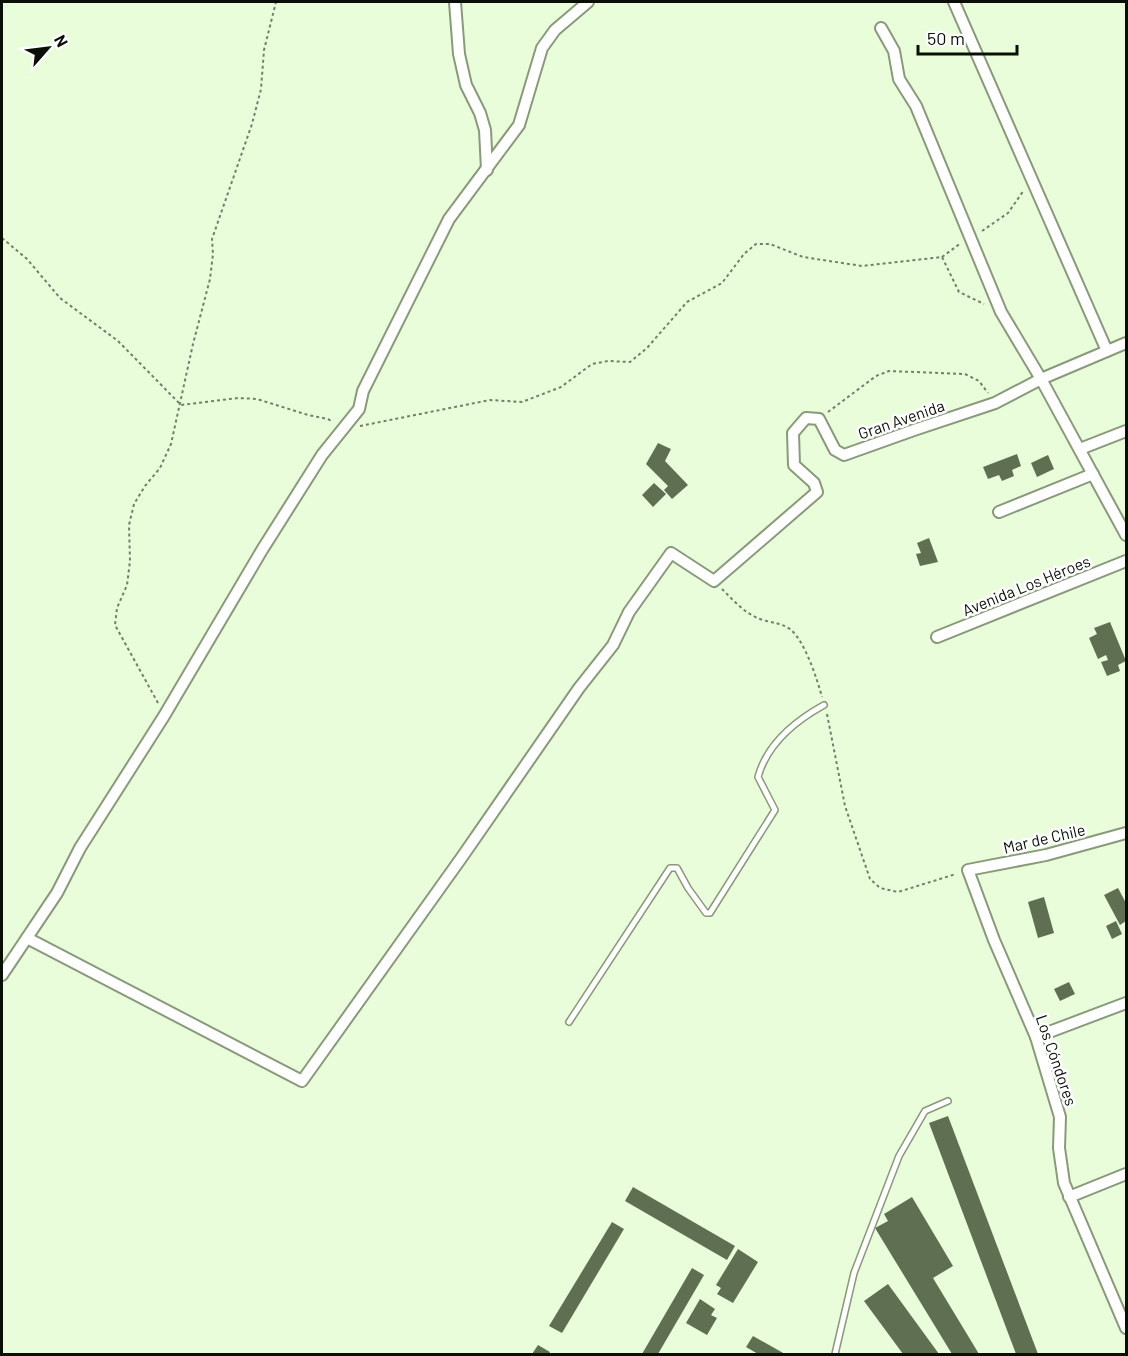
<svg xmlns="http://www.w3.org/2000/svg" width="1128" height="1356" viewBox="0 0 1128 1356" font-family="Barlow,sans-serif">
<rect width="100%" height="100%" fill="#e9fdda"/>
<g fill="#5f7052">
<path d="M658 443 671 449 665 461 688 485 672 499 664 490 668 486 646 464Z"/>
<path d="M1017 454 1021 466 1012 470 1014 476 1002 481 999 475 988 479 983 467Z"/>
<path d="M1048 455 1054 469 1037 477 1031 463Z"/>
<path d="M654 483 666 494 653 507 642 495Z"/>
<path d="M929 538 938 562 920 566 916 554 921 553 917 543Z"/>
<path d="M1110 622 1126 661 1118 665 1120 671 1107 676 1101 662 1108 660 1106 655 1098 659 1089 638 1097 634 1094 628Z"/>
<path d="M1118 888 1126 903V921L1120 925 1104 895Z"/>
<path d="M1044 897 1054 933 1038 938 1028 902Z"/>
<path d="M1116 921 1122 934 1112 939 1106 926Z"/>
<path d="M1069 982 1075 994 1060 1001 1054 989Z"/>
<path d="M948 1116 1038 1354H1016L929 1123Z"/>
<path d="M633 1187 735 1246 727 1260 625 1201Z"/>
<path d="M912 1197 953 1266 933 1278 979 1354H952L875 1228 888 1221 884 1214Z"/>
<path d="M612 1222 624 1229 562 1333 549 1326Z"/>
<path d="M738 1249 758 1262 733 1303 717 1294 721 1288 716 1285Z"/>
<path d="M692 1268 704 1275 658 1354H642Z"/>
<path d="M888 1284 939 1354H903L864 1301Z"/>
<path d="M700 1299 715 1309 711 1315 717 1318 707 1335 686 1323Z"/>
<path d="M753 1336 785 1354H758L746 1347Z"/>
<path d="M538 1345 550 1352 549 1354H532Z"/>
</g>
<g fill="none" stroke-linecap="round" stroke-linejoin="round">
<defs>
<g id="service">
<path d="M569 1022 670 868H677L688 888 706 913H710L775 810 758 777C767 744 795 721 824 705"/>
<path d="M835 1354 854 1273 899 1156 925 1111 948 1101"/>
</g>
<g id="minor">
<path d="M455 2 459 54 466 85 480 113 485 130 487 170"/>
<path d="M954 2 1107 351"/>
<path d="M881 28 894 51 899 79 916 106 1001 312 1041 379 1126 535"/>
<path d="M1080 449 1126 431"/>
<path d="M999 512 1093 474"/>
<path d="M937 637 1126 561"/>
<path d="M1126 833 1046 855 968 870 994 940 1036 1037 1060 1117 1059 1148 1064 1183 1126 1328"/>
<path d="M27 938 302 1081 462 857 579 688 613 645 629 612 671 553 714 581 817 492 814 483 794 465 793 433 806 418 819 419 835 450 844 455 914 430 995 403 1041 379 1126 343"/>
<path d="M2 975 57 893 80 848 164 716 262 550 322 455 359 409 363 391 449 219 519 125 542 48 555 30 588 2"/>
<path d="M1036 1037 1126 1003"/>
<path d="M1069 1197 1126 1174"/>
</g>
</defs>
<use href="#service" stroke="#889a7a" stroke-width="8"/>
<use href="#minor" stroke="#889a7a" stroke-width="14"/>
<g stroke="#727f69" stroke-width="2" stroke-dasharray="3 3" stroke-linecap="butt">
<path d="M982 231 1008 213 1024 190"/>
<path d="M2 238 27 259 60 298 118 341 181 405 238 398 257 399 308 415 328 419 333 422"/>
<path d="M942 257 961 243"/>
<path d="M828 412 876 376 889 371 965 374 979 381 988 393"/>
<path d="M360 426 490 400 522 402 561 387 592 364 608 361 630 362 647 348 687 302 722 283 744 254 756 244H770L803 257 862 266 942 257 959 292 984 304"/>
<path d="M722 589C734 601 746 615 763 620 773 623 781 623 790 629 805 641 817 679 822 697"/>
<path d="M158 703 115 625 117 608 127 585 130 561 129 525 134 504 145 486 160 468 171 444 193 344 210 279 213 254 212 239 252 124 261 89 264 50 276 2"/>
<path d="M827 714 845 806 870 879 880 888 898 892 956 874"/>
</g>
<use href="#service" stroke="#fff" stroke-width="5"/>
<use href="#minor" stroke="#fff" stroke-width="10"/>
</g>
<g text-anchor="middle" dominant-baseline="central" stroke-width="5" stroke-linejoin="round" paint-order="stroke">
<g font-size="16" fill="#090f05" stroke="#fff">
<text transform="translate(901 419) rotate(-19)">Gran Avenida</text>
<text transform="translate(1026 585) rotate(-22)">Avenida Los Héroes</text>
<text transform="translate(1044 838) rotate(-13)">Mar de Chile</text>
<text transform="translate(1057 1060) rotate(71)">Los Cóndores</text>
</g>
</g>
<rect width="1128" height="1356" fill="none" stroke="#090f05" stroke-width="6"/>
<g transform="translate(48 48) rotate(62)" stroke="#ffffff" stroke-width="4.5" paint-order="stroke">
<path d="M0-4.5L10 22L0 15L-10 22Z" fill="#090f05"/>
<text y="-9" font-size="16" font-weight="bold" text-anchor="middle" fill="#090f05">N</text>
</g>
<path d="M918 45v9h99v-9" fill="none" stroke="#090f05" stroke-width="3"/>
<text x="927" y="45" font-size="18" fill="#090f05" stroke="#ffffff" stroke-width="4.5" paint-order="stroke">50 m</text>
</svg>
